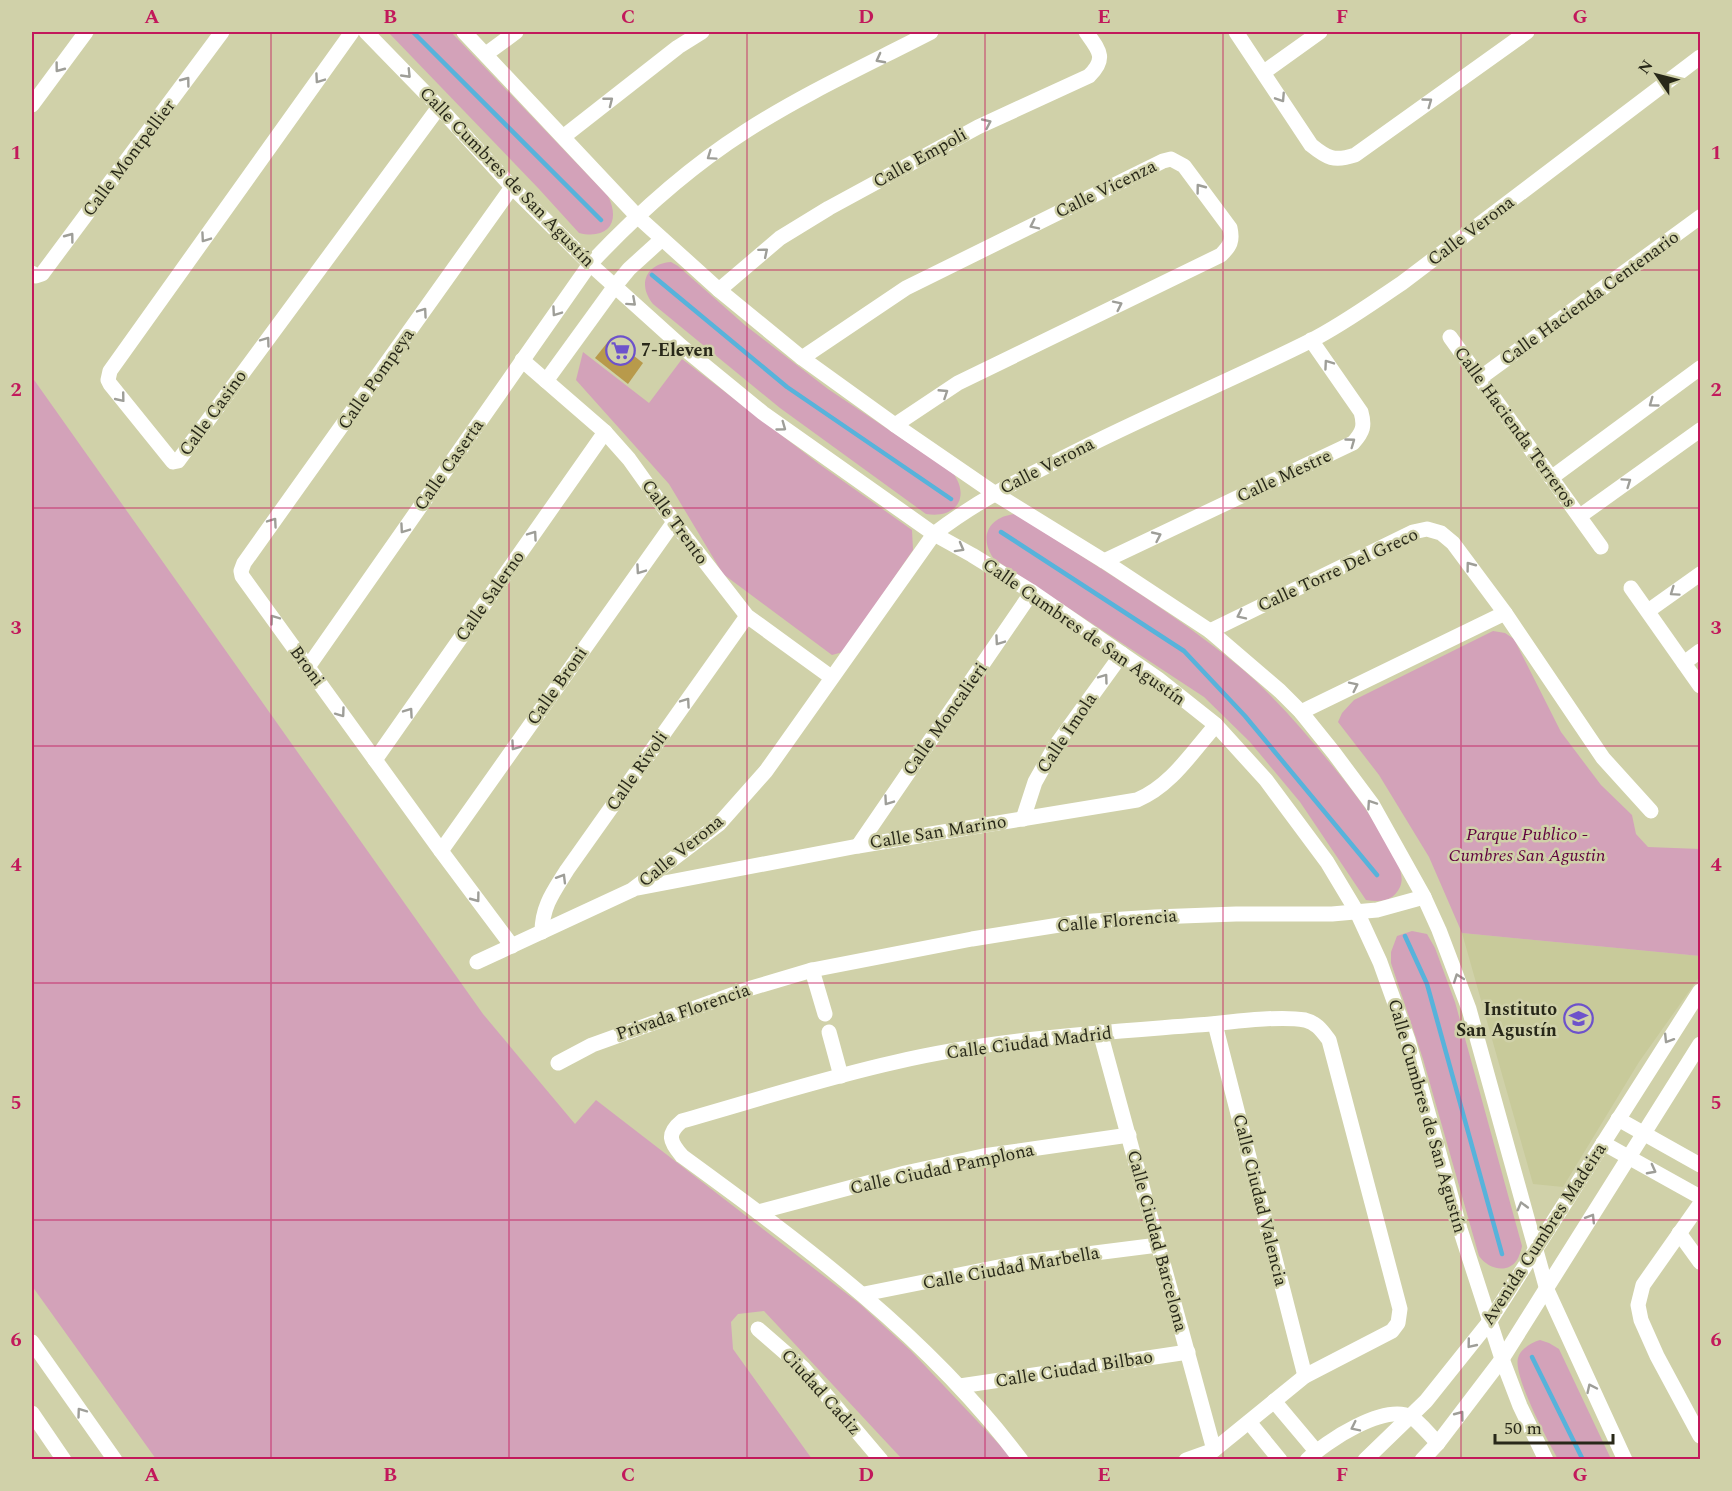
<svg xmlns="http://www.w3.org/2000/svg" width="1732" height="1491" viewBox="0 0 1732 1491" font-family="Spectral,serif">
<rect width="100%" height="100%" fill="#d0d1a9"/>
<path fill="#c8ca9a" d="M1462 933 1700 956V976L1639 1062 1563 1187 1533 1184Z"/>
<g fill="#d3a2b9">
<path d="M388 32H451L608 196C621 222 608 240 579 233L539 189Z"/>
<path d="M671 262 678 266 746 326 828 389 953 473C971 498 955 519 926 514L780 408 653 304C637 284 646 264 671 262Z"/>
<path d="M583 352 649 403 682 359 819 464 912 530 913 550 843 652 832 655 723 574 669 484 576 380Z"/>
<path d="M32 377 483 1014 575 1124 596 1100 860 1304 911 1351 1013 1459H902L764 1311 738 1314 731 1322 733 1349 812 1459H156L32 1286Z"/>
<path d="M1016 514C1091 563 1171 610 1241 668 1274 696 1303 730 1331 764 1350 787 1369 811 1383 838 1390 850 1407 872 1400 887 1393 902 1380 902 1366 900L1300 802 1250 742 1204 697 994 559C978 537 989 516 1016 514Z"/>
<path d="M1493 631 1505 633 1514 639 1561 732 1601 785 1632 815 1636 834 1648 847 1700 849V956L1462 933 1429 857 1379 775 1338 722 1342 713 1354 700Z"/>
<path d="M1412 931 1427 934 1435 948 1455 1002 1522 1246C1521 1251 1519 1257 1517 1260 1507 1275 1487 1268 1479 1256L1423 1059 1391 963V952L1397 936Z"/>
<path d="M1540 1340 1549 1343 1559 1349 1611 1459H1558C1548 1441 1513 1376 1518 1358 1520 1349 1532 1342 1540 1340Z"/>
</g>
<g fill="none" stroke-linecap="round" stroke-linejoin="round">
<g stroke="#57b3db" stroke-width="4.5">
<path d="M413 32 601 220"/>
<path d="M652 275 787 387 951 499"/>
<path d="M1001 532 1184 651 1245 716 1377 875"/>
<path d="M1405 936 1427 984 1502 1254"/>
<path d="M1532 1357 1583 1460"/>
</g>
</g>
<path fill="#b89a4b" d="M611 338 643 363 628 384 595 358Z"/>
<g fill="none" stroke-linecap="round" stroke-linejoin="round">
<g stroke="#fff" stroke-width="15">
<path d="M352 32 110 371 108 380 110 384 173 462 178 461 439 107"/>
<path d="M366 32 439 107 512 187 590 264 681 346 763 413 934 534 972 555 1032 592 1158 679 1216 725 1266 780 1327 862 1357 912 1380 962 1408 1040 1460 1229 1502 1359 1520 1406 1546 1460"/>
<path d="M464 32 637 216 719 290 802 358 895 425 994 493 1104 561 1210 631 1280 691 1301 712 1334 753 1372 804 1424 897 1439 930 1469 1009 1547 1290 1625 1460"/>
<path d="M1236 32 1311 145C1327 158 1334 162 1355 155L1527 32"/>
<path d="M486 54 516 32"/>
<path d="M1264 72 1320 32"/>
<path d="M32 105 86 32"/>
<path d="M563 137 678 47 702 32"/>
<path d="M512 187 244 563 241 571 242 576 441 851 512 946"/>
<path d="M32 273 36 276 42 274 222 32"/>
<path d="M719 290 780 238 829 208 978 127 1089 76C1108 58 1098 49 1086 32"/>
<path d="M1450 337 1601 547"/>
<path d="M802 358 906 288 1163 161 1171 159 1184 166 1230 228C1233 241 1230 246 1221 255L958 383 895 425"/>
<path d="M522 360 605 432 629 459 674 522 747 616 831 677"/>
<path d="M1480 378 1700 217"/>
<path d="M546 381 615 286 629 269 662 239"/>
<path d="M1551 478 1700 368"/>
<path d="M1580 516 1700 430"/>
<path d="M1104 561 1353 443C1363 432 1365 426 1361 412L1311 340"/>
<path d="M1631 588 1700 686"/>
<path d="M1648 611 1700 574"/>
<path d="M1210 631 1413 532 1427 529 1441 533 1453 543 1505 613 1603 758 1651 811"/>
<path d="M1684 663 1700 651"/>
<path d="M308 667 590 264C637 214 688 168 746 131 805 93 869 64 931 32"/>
<path d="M1301 712 1505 613"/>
<path d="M375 760 605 432"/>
<path d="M1023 819 1035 782 1054 748 1122 654"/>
<path d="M858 846 1032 592"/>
<path d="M441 851 674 522"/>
<path d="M638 888 858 846 1137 800C1171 786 1192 752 1216 725"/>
<path d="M542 932C542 906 554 891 567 870L747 616"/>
<path d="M477 962 632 890 719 824 766 771 934 534C975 502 1021 479 1067 456 1147 415 1230 381 1310 341 1342 325 1372 303 1402 283L1700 57"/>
<path d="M812 970 825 1014"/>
<path d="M1215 1024 1305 1376"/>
<path d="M829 1032 841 1076"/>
<path d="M1100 1032 1214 1450"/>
<path d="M558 1063 592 1045 748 989 812 970 972 939 1078 922 1155 917 1236 914H1332L1377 910 1424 897"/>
<path d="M1618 1119 1700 1165"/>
<path d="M1603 1143 1700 1197"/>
<path d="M1700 1204 1643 1285 1638 1305 1641 1320 1657 1356 1700 1436"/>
<path d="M758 1212 905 1173 983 1156 1129 1135"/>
<path d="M1679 1233 1700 1262"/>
<path d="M864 1294 1024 1262 1158 1245"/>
<path d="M758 1329 804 1369 881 1460"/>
<path d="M32 1342 115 1460"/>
<path d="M960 1386 1188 1352"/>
<path d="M1274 1401 1316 1451"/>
<path d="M32 1413 64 1460"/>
<path d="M1249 1422 1280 1460"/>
<path d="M1021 1460C929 1337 804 1245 682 1156 670 1142 666 1134 682 1121 753 1101 824 1078 896 1062 994 1039 1097 1033 1197 1025 1227 1023 1277 1015 1305 1020 1317 1023 1322 1031 1329 1040L1400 1309 1398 1323 1392 1331 1305 1376 1214 1450 1186 1460"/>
<path d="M1307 1460C1326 1441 1385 1403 1411 1417 1419 1421 1431 1437 1438 1443"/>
<path d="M1365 1460 1426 1401 1490 1321 1700 991"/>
<path d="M1422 1460 1438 1443 1502 1359 1700 1044"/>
</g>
</g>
<defs><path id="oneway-chevron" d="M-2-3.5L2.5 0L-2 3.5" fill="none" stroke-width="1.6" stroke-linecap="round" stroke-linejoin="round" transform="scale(1.5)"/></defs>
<g stroke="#9e9e98">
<use href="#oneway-chevron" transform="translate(880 59) rotate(152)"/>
<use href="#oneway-chevron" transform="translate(59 68) rotate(127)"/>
<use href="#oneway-chevron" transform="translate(407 74) rotate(46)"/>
<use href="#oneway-chevron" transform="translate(319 79) rotate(125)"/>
<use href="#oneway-chevron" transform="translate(186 81) rotate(-53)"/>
<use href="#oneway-chevron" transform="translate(1281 98) rotate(57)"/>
<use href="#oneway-chevron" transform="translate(609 101) rotate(-38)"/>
<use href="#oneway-chevron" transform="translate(1428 102) rotate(-36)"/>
<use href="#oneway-chevron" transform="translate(987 123) rotate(-25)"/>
<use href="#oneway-chevron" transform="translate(711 156) rotate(145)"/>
<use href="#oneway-chevron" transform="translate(1200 188) rotate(-127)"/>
<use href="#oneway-chevron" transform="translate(1034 225) rotate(154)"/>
<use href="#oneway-chevron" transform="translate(70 237) rotate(-53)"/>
<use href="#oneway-chevron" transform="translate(205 238) rotate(125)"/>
<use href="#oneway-chevron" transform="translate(764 252) rotate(-40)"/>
<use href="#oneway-chevron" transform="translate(632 302) rotate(42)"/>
<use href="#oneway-chevron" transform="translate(1118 305) rotate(-26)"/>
<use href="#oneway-chevron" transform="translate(423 312) rotate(-55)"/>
<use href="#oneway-chevron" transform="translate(556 312) rotate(125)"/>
<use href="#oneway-chevron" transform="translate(266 341) rotate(-54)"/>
<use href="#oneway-chevron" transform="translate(1328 364) rotate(-125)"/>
<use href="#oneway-chevron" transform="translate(944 393) rotate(-33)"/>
<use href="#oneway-chevron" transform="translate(121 398) rotate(51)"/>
<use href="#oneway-chevron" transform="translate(1653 403) rotate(144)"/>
<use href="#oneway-chevron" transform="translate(782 427) rotate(36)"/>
<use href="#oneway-chevron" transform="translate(1351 442) rotate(-36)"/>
<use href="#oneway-chevron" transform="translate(1627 482) rotate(-35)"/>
<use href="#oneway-chevron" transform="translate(273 522) rotate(-55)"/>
<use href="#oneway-chevron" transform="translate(404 529) rotate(125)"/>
<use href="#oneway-chevron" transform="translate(533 535) rotate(-55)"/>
<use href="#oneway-chevron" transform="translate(1157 536) rotate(-25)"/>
<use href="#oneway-chevron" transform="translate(960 548) rotate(29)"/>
<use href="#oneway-chevron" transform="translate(1470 566) rotate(-127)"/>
<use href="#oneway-chevron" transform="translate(640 570) rotate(125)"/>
<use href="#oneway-chevron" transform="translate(1674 592) rotate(145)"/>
<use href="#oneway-chevron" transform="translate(1241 615) rotate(154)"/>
<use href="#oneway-chevron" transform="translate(274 619) rotate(-126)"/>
<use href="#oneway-chevron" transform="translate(999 641) rotate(125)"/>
<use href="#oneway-chevron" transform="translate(1104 678) rotate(-54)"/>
<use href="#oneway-chevron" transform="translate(1354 686) rotate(-26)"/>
<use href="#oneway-chevron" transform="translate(686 702) rotate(-55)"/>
<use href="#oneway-chevron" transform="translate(409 712) rotate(-55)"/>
<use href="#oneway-chevron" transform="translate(341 713) rotate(54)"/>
<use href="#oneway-chevron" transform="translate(515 746) rotate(125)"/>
<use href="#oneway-chevron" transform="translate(888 801) rotate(125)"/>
<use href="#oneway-chevron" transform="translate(1371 804) rotate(-124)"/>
<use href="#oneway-chevron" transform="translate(562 878) rotate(-59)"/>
<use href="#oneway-chevron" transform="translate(476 898) rotate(53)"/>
<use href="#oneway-chevron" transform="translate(1458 978) rotate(-110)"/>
<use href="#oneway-chevron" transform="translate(1668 1039) rotate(122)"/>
<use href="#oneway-chevron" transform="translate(1652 1170) rotate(28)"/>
<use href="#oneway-chevron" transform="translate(1522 1206) rotate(-105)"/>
<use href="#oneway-chevron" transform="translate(1591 1218) rotate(-58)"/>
<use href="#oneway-chevron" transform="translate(1471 1344) rotate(129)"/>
<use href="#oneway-chevron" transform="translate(1591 1388) rotate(-115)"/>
<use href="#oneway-chevron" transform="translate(81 1412) rotate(-126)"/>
<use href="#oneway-chevron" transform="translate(1460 1415) rotate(-53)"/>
<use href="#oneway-chevron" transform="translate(1355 1427) rotate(154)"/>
</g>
<path fill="none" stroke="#c2185b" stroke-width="1.5" stroke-opacity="0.55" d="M271 32V1460M509 32V1460M747 32V1460M985 32V1460M1223 32V1460M1461 32V1460M32 270H1700M32 508H1700M32 746H1700M32 983H1700M32 1220H1700"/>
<defs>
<symbol id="supermarket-ring" viewBox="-11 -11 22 22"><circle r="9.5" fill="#d0d1a9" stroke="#6d52cb" stroke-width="1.5"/><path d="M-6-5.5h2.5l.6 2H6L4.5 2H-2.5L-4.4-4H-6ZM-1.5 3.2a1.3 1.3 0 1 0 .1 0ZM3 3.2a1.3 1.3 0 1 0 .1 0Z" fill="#6d52cb"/></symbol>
<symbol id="school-ring" viewBox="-11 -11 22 22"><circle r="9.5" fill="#d0d1a9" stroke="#6d52cb" stroke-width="1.5"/><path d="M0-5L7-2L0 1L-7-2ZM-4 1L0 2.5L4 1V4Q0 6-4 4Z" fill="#6d52cb"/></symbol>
</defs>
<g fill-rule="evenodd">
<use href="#supermarket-ring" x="604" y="334" width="33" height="33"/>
<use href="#school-ring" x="1562" y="1002" width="33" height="33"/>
</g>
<g text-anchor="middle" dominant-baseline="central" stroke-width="5" stroke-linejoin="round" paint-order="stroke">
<g font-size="18" fill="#282819" stroke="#d0d1a9">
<text transform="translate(129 158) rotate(-53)">Calle Montpellier</text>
<text transform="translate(920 158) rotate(-29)">Calle Empoli</text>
<text transform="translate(507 177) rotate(46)">Calle Cumbres de San Agustín</text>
<text transform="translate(1106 189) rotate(-26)">Calle Vicenza</text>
<text transform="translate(1471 231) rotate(-37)">Calle Verona</text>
<text transform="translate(1590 298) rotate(-36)">Calle Hacienda Centenario</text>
<text transform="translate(376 379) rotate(-55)">Calle Pompeya</text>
<text transform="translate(213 413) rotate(-54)">Calle Casino</text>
<text transform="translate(1515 427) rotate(54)">Calle Hacienda Terreros</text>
<text transform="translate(449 465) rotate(-55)">Calle Caserta</text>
<text transform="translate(1047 466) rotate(-27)">Calle Verona</text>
<text transform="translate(1284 476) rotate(-25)">Calle Mestre</text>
<text transform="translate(675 522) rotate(54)">Calle Trento</text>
<text transform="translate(1338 570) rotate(-25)">Calle Torre Del Greco</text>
<text transform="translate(490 596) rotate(-55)">Calle Salerno</text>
<text transform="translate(1084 632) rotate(35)">Calle Cumbres de San Agustín</text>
<text transform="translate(307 666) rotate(54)">Broni</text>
<text transform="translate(557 686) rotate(-55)">Calle Broni</text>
<text transform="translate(945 719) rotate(-55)">Calle Moncalieri</text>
<text transform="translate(1067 733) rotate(-56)">Calle Imola</text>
<text transform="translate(637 771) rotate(-55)">Calle Rivoli</text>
<text transform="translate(938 832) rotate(-9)">Calle San Marino</text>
<text transform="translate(681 851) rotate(-39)">Calle Verona</text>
<text transform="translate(1117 921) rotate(-5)">Calle Florencia</text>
<text transform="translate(683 1012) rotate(-19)">Privada Florencia</text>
<text transform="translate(1029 1043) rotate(-7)">Calle Ciudad Madrid</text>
<text transform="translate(1427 1116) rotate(74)">Calle Cumbres de San Agustín</text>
<text transform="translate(942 1169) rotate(-12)">Calle Ciudad Pamplona</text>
<text transform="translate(1260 1200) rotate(76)">Calle Ciudad Valencia</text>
<text transform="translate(1544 1234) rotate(-57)">Avenida Cumbres Madeira</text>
<text transform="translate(1157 1241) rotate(75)">Calle Ciudad Barcelona</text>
<text transform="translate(1011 1268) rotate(-10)">Calle Ciudad Marbella</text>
<text transform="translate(1074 1369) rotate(-9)">Calle Ciudad Bilbao</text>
<text transform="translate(821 1392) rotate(48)">Ciudad Cadiz</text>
</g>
<g font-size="18" font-weight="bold" fill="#282819" stroke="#d0d1a9" text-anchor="start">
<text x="641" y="350">7-Eleven</text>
<text x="1557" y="1009" text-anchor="end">Instituto<tspan x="1557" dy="21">San Agustín</tspan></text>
</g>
<g font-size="18" font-style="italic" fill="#60013e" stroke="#d0d1a9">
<text x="1527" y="834">Parque Publico -<tspan x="1527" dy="21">Cumbres San Agustin</tspan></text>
</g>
</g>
<rect width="1732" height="1491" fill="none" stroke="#d0d1a9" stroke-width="66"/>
<g transform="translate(1657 75) rotate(305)" stroke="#d0d1a9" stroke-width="4.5" paint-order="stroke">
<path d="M0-4.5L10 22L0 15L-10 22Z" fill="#282819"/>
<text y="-9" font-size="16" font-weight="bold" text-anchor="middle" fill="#282819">N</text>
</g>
<path d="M1495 1434v9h118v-9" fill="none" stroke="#282819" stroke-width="3"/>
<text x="1504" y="1434" font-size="18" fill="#282819" stroke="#d0d1a9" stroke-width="4.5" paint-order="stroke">50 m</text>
<rect x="33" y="33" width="1666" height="1425" fill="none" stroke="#c2185b" stroke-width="2"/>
<g font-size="20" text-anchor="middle" font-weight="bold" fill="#c2185b">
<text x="152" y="23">A</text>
<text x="390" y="23">B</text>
<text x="628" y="23">C</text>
<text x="866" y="23">D</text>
<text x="1104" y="23">E</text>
<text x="1342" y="23">F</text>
<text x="1580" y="23">G</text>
<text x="16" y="159">1</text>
<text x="1716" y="159">1</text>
<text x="16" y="396">2</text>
<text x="1716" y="396">2</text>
<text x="16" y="634">3</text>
<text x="1716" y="634">3</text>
<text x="16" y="871">4</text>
<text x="1716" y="871">4</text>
<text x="16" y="1109">5</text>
<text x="1716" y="1109">5</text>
<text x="16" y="1346">6</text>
<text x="1716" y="1346">6</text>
<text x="152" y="1481">A</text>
<text x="390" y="1481">B</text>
<text x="628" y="1481">C</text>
<text x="866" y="1481">D</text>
<text x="1104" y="1481">E</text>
<text x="1342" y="1481">F</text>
<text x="1580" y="1481">G</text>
</g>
</svg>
